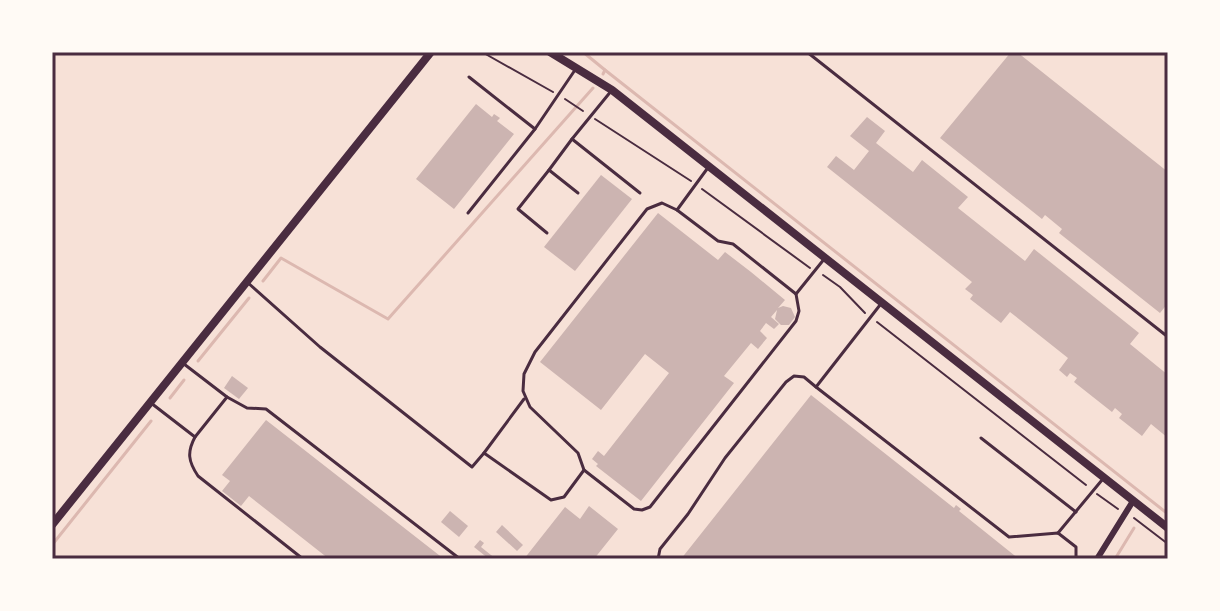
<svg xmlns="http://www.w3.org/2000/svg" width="1220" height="611" viewBox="0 0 1220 611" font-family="'PT Sans',sans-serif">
<rect width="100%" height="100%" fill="#f7e1d7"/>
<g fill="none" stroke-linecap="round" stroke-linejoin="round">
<g stroke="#dcb8b0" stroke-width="3">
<path d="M583 52 605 70 603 74"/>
<path d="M605 70 1168 514"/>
<path d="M263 281 281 258 388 319 593 88"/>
<path d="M198 361 249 298"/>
<path d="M170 398 184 380"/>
<path d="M52 545 151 421"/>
<path d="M1115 559 1134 528"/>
</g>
</g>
<g fill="#ccb4b1">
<path d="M1011 52H1017L1168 172V303L1160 313 1059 233 1062 229 1045 215 1042 219 940 138Z"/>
<path d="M476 104 492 117 494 114 500 118 497 121 514 134 454 209 416 179Z"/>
<path d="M867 117 885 131 876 143 913 172 922 160 968 197 958 208 1025 261 1034 249 1139 333 1130 344 1168 375V438L1151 424 1142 436 1119 418 1122 414 1115 408 1112 412 1074 382 1077 378 1070 373 1067 377 1059 370 1068 358 1010 312 1001 323 970 299 973 295 965 289 972 282 827 167 836 156 854 170 869 151 850 136Z"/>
<path d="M601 175 632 199 575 271 544 247Z"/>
<path d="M658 213 718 260 725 252 751 272 785 300 778 308 783 306 791 308 795 317 789 325H781L775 319 777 310 771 317 779 324 774 329 766 323 760 331 767 338 758 349 751 343 724 376 734 383 641 501 596 466 598 464 592 459 598 451 604 456 669 373 645 354 601 410 540 362Z"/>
<path d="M232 376 248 388 239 399 224 388Z"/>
<path d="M811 395 954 508 956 505 961 509 959 511 1019 559H681Z"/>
<path d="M266 420 444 559H329L249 496 241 506 222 491 230 481 222 475Z"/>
<path d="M589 506 618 529 594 559H524L565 507 580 519Z"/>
<path d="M450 511 468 526 459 537 441 522Z"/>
<path d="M502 525 523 545 517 551 496 532Z"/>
<path d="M480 540 484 543 481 547 496 559H489L474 547Z"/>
</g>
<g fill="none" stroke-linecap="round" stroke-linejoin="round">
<g stroke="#4a2c40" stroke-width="2">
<path d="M482 52 553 92"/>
<path d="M565 99 583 111"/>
<path d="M595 119 691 181"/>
<path d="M702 189 810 268"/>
<path d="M823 275 840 287 865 313"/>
<path d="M877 322 1086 485"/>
<path d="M1097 494 1118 509"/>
<path d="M1134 518 1168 544"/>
</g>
<g stroke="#4a2c40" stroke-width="3">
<path d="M807 52 1168 337"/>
<path d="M469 77 535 129"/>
<path d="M612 90 572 139 640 193"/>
<path d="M572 139 549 170 578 193"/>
<path d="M707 169 677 210 718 241 733 244 796 294 825 258"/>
<path d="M677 210 662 203 647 209 535 352 524 374 523 391 530 407 578 453 584 470 634 509 642 510 650 507 796 321 799 311 796 294"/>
<path d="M468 213 535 129 575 70"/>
<path d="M547 233 518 209 549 170"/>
<path d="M247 282 320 347 472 467 484 453 551 500 564 497 584 470"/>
<path d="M880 305 816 387 1009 537 1058 533 1076 547V559"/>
<path d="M227 397 247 408 266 409 460 559"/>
<path d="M151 403 195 437 227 397 184 364"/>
<path d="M195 437C187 452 188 461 198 476L303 559"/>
<path d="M981 438 1076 512"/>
<path d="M484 453 524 399"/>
<path d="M1058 533 1102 480"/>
<path d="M658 559 660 549 688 514 725 458 786 382 794 376 804 377 816 387"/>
</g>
<path stroke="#4a2c40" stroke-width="6" d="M1097 559 1133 501"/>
<g stroke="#4a2c40" stroke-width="8">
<path d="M550 52 612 90 1168 528"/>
<path d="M52 525 431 52"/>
</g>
</g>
<rect width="1220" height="611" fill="none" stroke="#fffaf5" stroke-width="108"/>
<rect x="54" y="54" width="1112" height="503" fill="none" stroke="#4a2c40" stroke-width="3"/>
</svg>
